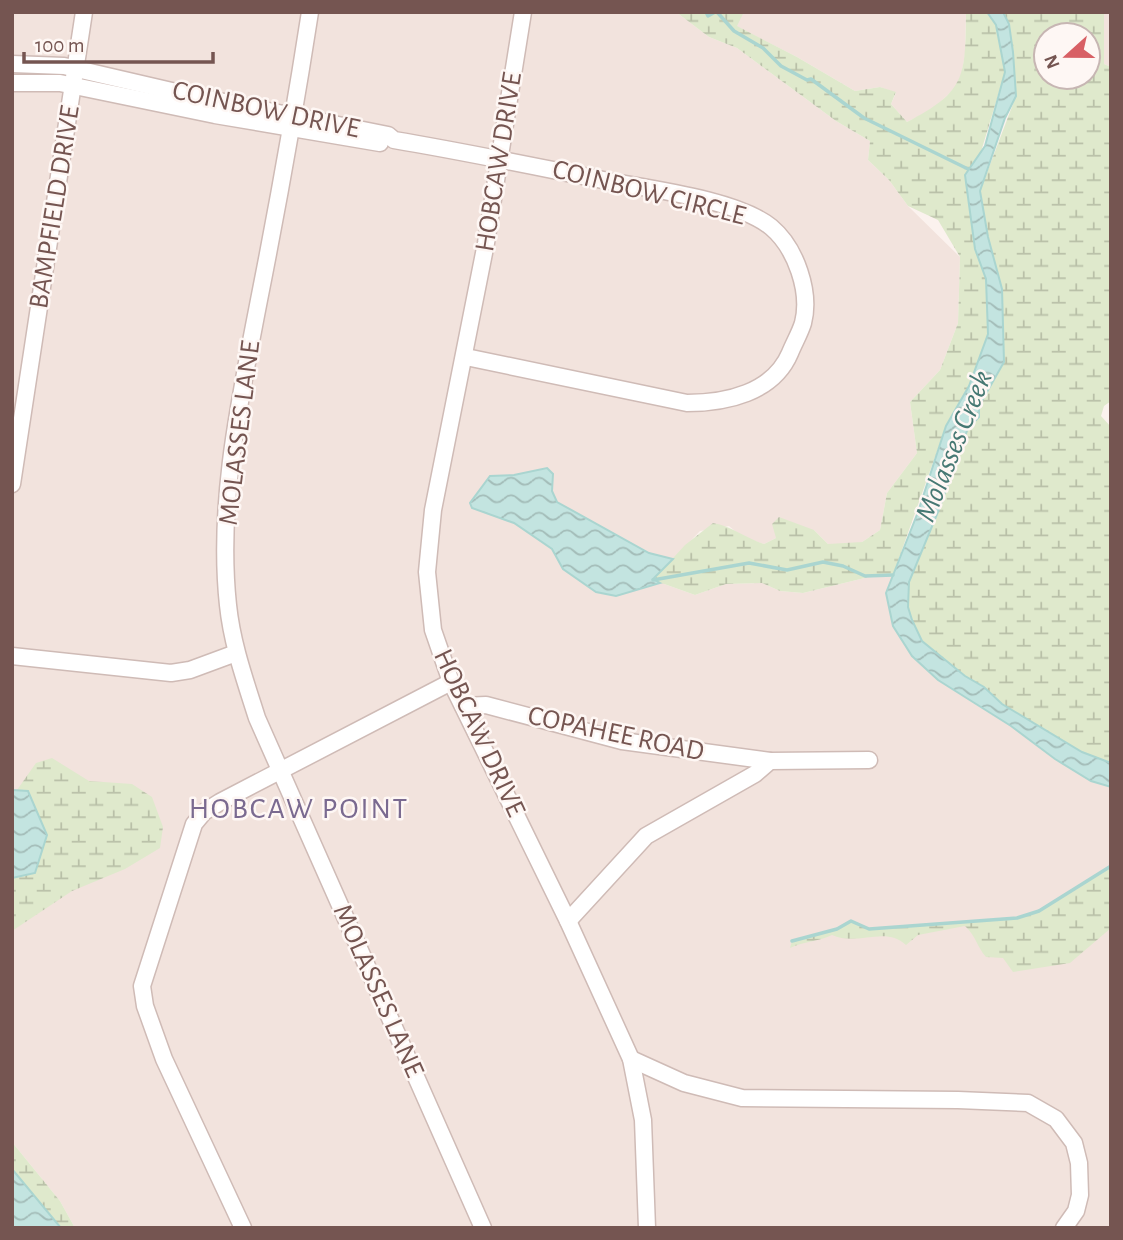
<svg xmlns="http://www.w3.org/2000/svg" width="1123" height="1240" viewBox="0 0 1123 1240" font-family="'Alegreya Sans',sans-serif">
<defs>
<pattern id="wetland-marsh" width="20" height="14" patternUnits="userSpaceOnUse" patternTransform="scale(1.75)"><rect width="20" height="14" fill="#dfe9cc"/><path d="M1 5h8M5 5V1M11 12h8M15 12V8" fill="none" stroke="#b9c0a8"/></pattern>
<pattern id="water-waves" width="16" height="10" patternUnits="userSpaceOnUse" patternTransform="scale(1.75)"><rect width="16" height="10" fill="#c3e4e0"/><path d="M0 5q4-4 8 0t8 0" fill="none" stroke="#a3bcb8"/></pattern>
</defs>
<rect width="100%" height="100%" fill="#fbf2ee"/>
<g fill="#f2e3dd">
<path d="M12 12H676L709 37 737 48 836 121 870 141 868 160 889 180 908 206 960 257 958 323 940 370 910 402 917 453 887 493 880 530 862 542 845 546 828 544 814 530 776 538 764 544 742 537 729 526 700 531 653 580 695 595 726 584 762 583 780 591 803 593 873 576 893 575 886 593 893 626 912 656 938 680 1011 726 1055 759 1091 781 1111 787V1228H75L60 1201 12 1142V878L35 873 28 792 12 790Z"/>
<path d="M744 12H966L965 54 960 83 933 109 907 122 891 104 896 93 880 87 855 91 797 57 736 26Z"/>
<path d="M1104 12H1111V67L1104 64Z"/>
</g>
<g fill="url(#wetland-marsh)" fill-rule="evenodd">
<path d="M676 12H744L737 26 797 57 855 91 880 87 896 92 891 104 907 122C967 91 965 76 966 12H987L996 25 1005 72 980 155 972 223 975 249 986 279 988 334 969 386 946 426 893 575 873 576 803 593 780 591 762 583 726 584 695 595 653 580 685 545 713 523C732 526 745 538 764 544L776 538 772 524 779 517 814 530 828 544 862 542 880 530 887 493 917 453 910 402 940 370 958 323 960 257 938 220 908 206 889 180 868 160 870 141 836 121 737 48 709 37Z"/>
<path d="M1003 12H1104V64L1111 67V401L1104 406 1101 416 1111 427V763L1082 752 1002 704 984 687 965 676 922 641 912 620 908 607 909 582 938 512 968 428 979 417V406L1004 362 1002 289 988 237 980 191 1016 96 1013 52 1009 24ZM1046 35H1088V77H1046Z"/>
<path d="M52 758 89 781 132 784 152 797 163 827 160 848 125 869 72 891 12 931V878L35 873 28 792 17 790 36 763Z"/>
<path d="M1111 866V928L1070 963 1013 972 1003 958 986 957C977 947 976 936 965 926L918 935 906 945C885 925 858 947 832 935 818 942 804 941 790 948L792 941C811 933 833 933 851 921L869 929 1017 918 1037 911Z"/>
<path d="M12 1142 60 1201 75 1228H61L12 1169Z"/>
</g>
<g fill="url(#water-waves)" stroke="#aad5d0" stroke-width="2">
<path d="M987 12H1003L1009 24 1013 52 1016 96 1005 118 980 191 988 237 1002 289 1004 362 979 406V417L968 428 938 512 909 582 908 607 912 620 922 641 965 676 984 687 1002 704 1082 752 1111 763V787L1091 781 1055 759 1011 726 938 680 912 656 893 626 886 593 918 512 946 426 969 386 988 334 986 279 975 249 965 175 985 146 1005 72 996 25Z"/>
<path d="M547 468 553 474 552 491 557 502 649 553 673 559 653 579 660 583 616 596 596 592 563 569 552 549 514 523 472 508 470 503 490 476 514 475Z"/>
<path d="M12 790 28 791 47 835 35 873 12 878Z"/>
<path d="M12 1169 61 1228H12Z"/>
</g>
<g fill="none" stroke-linecap="round" stroke-linejoin="round">
<g stroke="#aad5d0" stroke-width="3.5">
<path d="M706 12 708 16 715 12"/>
<path d="M717 12 734 31 763 48 781 66 807 80 811 79 864 118 968 169"/>
<path d="M653 580 749 563 787 570 823 562 843 566 865 576 893 575"/>
<path d="M792 941 837 929 851 921 869 929 1017 918 1039 911 1111 866"/>
</g>
<defs>
<g id="street">
<path d="M310 12C295 109 278 204 259 300 240 399 217 503 228 605 232 644 245 680 257 718L483 1228"/>
<path d="M523 12 486 243 433 510 427 572 433 630 451 682 568 921 631 1059 643 1120 647 1228"/>
<path d="M12 64 64 66 189 95 388 135 394 140C466 152 537 167 608 181 651 189 738 200 771 227 796 248 811 292 803 323 800 333 794 343 790 353 773 393 726 403 687 403L466 357"/>
<path d="M12 83H60L215 115 380 143"/>
<path d="M12 484 84 12"/>
<path d="M12 656 171 673 190 670 236 653"/>
<path d="M463 706 486 705 622 741 770 761"/>
<path d="M568 921 646 836 755 774 770 761 869 760"/>
<path d="M631 1059 684 1083 742 1098 958 1100 1028 1103 1056 1119 1074 1143 1079 1163 1080 1195 1076 1211 1064 1228"/>
<path d="M243 1228 164 1059 145 1006 142 986 194 824 204 812 220 802 451 682"/>
</g>
</defs>
<use href="#street" stroke="#cfbbb6" stroke-width="19"/>
<use href="#street" stroke="#fff" stroke-width="16"/>
</g>
<g text-anchor="middle" dominant-baseline="central" stroke-width="5" stroke-linejoin="round" paint-order="stroke">
<g font-size="28" fill="#755551" stroke="#fef7f4">
<text transform="translate(266 110) rotate(12)">COINBOW DRIVE</text>
<text transform="translate(499 162) rotate(-81)">HOBCAW DRIVE</text>
<text transform="translate(649 193) rotate(14)">COINBOW CIRCLE</text>
<text transform="translate(55 207) rotate(-81)">BAMPFIELD DRIVE</text>
<text transform="translate(240 433) rotate(-83)">MOLASSES LANE</text>
<text transform="translate(479 733) rotate(65)">HOBCAW DRIVE</text>
<text transform="translate(616 734) rotate(12)">COPAHEE ROAD</text>
<text transform="translate(378 991) rotate(66)">MOLASSES LANE</text>
</g>
<g font-size="30" font-style="italic" fill="#467873" stroke="#fef7f4">
<text transform="translate(954 446) rotate(-68)">Molasses Creek</text>
</g>
<g font-size="30" letter-spacing="2" fill="#7a6a90" stroke="#fef7f4">
<text x="299" y="809">HOBCAW POINT</text>
</g>
</g>
<rect width="1123" height="1240" fill="none" stroke="#755551" stroke-width="28"/>
<g transform="translate(1067 56) rotate(249)"><circle r="33" fill="#fef7f4" stroke="#c7b6b3" stroke-width="2"/>
<path d="M0-5L12 26L0 18L-12 26Z" fill="#d86065"/>
<text y="-10" font-size="19" font-weight="bold" text-anchor="middle" fill="#755551">N</text>
</g>
<path d="M24 52v10h189v-10" fill="none" stroke="#755551" stroke-width="3.5"/>
<text x="35" y="52" font-size="21" fill="#755551" stroke="#fef7f4" stroke-width="5" paint-order="stroke">100 m</text>
</svg>
